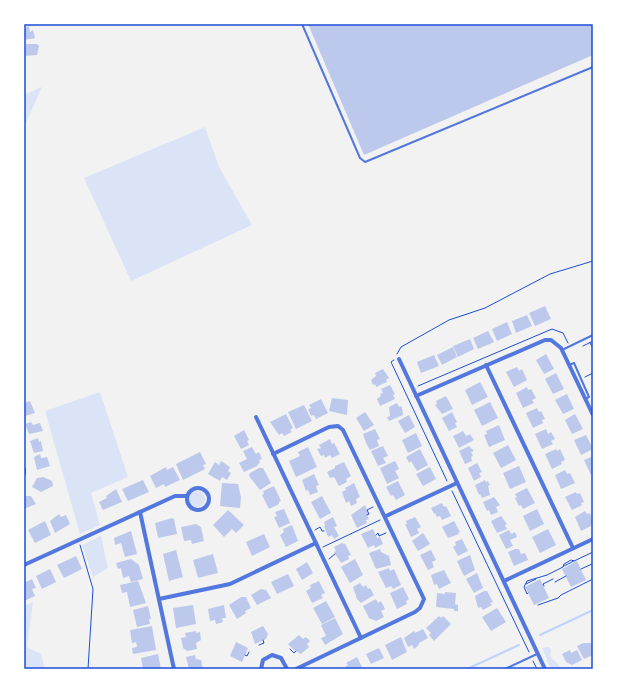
<svg xmlns="http://www.w3.org/2000/svg" width="617" height="693" viewBox="0 0 617 693" font-family="'DM Sans',sans-serif">
<rect width="100%" height="100%" fill="#f2f2f2"/>
<g fill="#dbe4f7">
<path d="M42 87 26 123 24 124V95Z"/>
<path d="M205 127 219 167 252 225 131 281 84 178Z"/>
<path d="M100 392 128 477 91 493 100 525 80 534 45 411Z"/>
<circle cx="197" cy="499" r="8"/>
<path d="M101 536 108 568 93 577 82 545Z"/>
<path d="M33 602 27 647 41 654 45 669H24V606Z"/>
<path d="M549 647 551 651 550 656 563 669H551L542 648Z"/>
</g>
<g fill="none" stroke-linecap="round" stroke-linejoin="round">
<g stroke="#bfd3fe" stroke-width="2">
<path d="M540 635 593 610"/>
<path d="M467 669 519 645"/>
</g>
</g>
<g fill="#bdc9ec">
<path d="M308 24H593V55L364 155Z"/>
<path d="M29 26 30 32 33 30 35 38 24 40V28Z"/>
<path d="M26 44H37L39 46 37 55 24 56Z"/>
<path d="M545 306 551 319 535 326 529 313Z"/>
<path d="M527 315 532 326 516 333 512 321Z"/>
<path d="M507 322 512 334 497 341 492 329Z"/>
<path d="M488 331 494 342 478 349 473 338Z"/>
<path d="M470 339 474 349 458 357 453 346Z"/>
<path d="M453 347 457 357 442 365 437 355Z"/>
<path d="M546 354 554 369 544 374 536 360Z"/>
<path d="M434 355 439 366 421 373 417 362Z"/>
<path d="M517 367 519 371 522 369 527 380 514 387 506 372Z"/>
<path d="M383 369 389 378 386 380 387 382 376 387 375 384 373 385 371 380 376 376 375 373Z"/>
<path d="M556 373 564 389 553 394 545 379Z"/>
<path d="M480 382 488 397 472 405 465 390Z"/>
<path d="M390 385 395 394 393 395 395 399 380 406 377 399 381 396 380 394 383 393 381 389Z"/>
<path d="M527 387 528 390 531 389 536 398 532 400 534 403 523 408 516 393Z"/>
<path d="M567 394 574 409 563 414 555 400Z"/>
<path d="M446 396 453 409 442 414 435 405 437 404 436 401Z"/>
<path d="M332 398 348 400 347 415 329 411Z"/>
<path d="M321 399 328 413 316 419 314 415 311 416 308 409 311 408 309 405Z"/>
<path d="M30 401 35 413 25 416 24 403Z"/>
<path d="M490 402 498 418 482 426 474 410Z"/>
<path d="M397 403 399 407 401 406 402 408 403 415 389 421 387 417 390 416 389 407Z"/>
<path d="M304 405 312 421 296 429 288 412Z"/>
<path d="M537 408 539 412 541 411 545 419 542 420 543 423 533 428 526 413Z"/>
<path d="M365 412 374 425 364 431 356 418Z"/>
<path d="M452 412 457 422 455 423 457 427 449 431 442 418Z"/>
<path d="M286 414 293 428 290 430 292 432 284 436 282 433 279 435 270 422Z"/>
<path d="M575 414 583 429 572 434 565 420Z"/>
<path d="M409 415 415 427 405 433 398 421Z"/>
<path d="M31 422 33 425 40 423 43 431 29 434 25 424Z"/>
<path d="M499 425 505 440 489 447 484 435 487 434 486 431Z"/>
<path d="M375 429 380 439 377 440 379 446 370 450 366 443 363 434Z"/>
<path d="M546 429 548 434 551 432 555 439 551 441 553 444 542 449 535 434Z"/>
<path d="M244 430 249 440 247 441 249 445 241 449 234 436Z"/>
<path d="M463 431 466 436 470 434 474 440 459 448 453 436Z"/>
<path d="M416 433 422 446 408 453 402 440Z"/>
<path d="M586 435 593 449 581 455 574 440Z"/>
<path d="M38 438 39 442 41 441 43 451 34 453 30 441Z"/>
<path d="M330 439 332 444 334 443 340 454 332 458 330 455 325 458 324 455 321 456 317 449 321 448 319 445Z"/>
<path d="M508 445 516 460 501 468 493 453Z"/>
<path d="M383 446 388 456 383 458 386 463 378 466 371 451Z"/>
<path d="M469 446 474 451 471 452 473 456 471 457 472 461 465 464 459 451Z"/>
<path d="M252 447 256 454 259 452 262 459 259 460 260 462 257 466 244 472 239 463 247 459 243 451Z"/>
<path d="M308 447 317 467 296 477 289 461 300 456 298 452Z"/>
<path d="M420 449 428 465 417 471 411 461 409 463 406 457Z"/>
<path d="M556 449 557 451 560 449 565 460 561 462 562 464 552 469 545 454Z"/>
<path d="M200 452 206 464 203 465 205 469 183 480 176 464Z"/>
<path d="M40 454 41 458 47 457 50 466 37 470 34 457Z"/>
<path d="M593 456V474L591 475 584 460Z"/>
<path d="M221 461 230 467 228 471 231 473 227 480 222 477 220 481 208 474 215 462 219 465Z"/>
<path d="M395 461 399 469 395 471 399 478 387 484 380 468Z"/>
<path d="M344 462 351 476 346 479 347 482 339 486 334 477 330 478 327 472 335 468V466Z"/>
<path d="M477 463 482 472 479 473 481 477 474 481 468 468Z"/>
<path d="M519 466 526 482 510 489 503 473Z"/>
<path d="M166 467 167 470 173 467 180 480 165 487 164 484 156 488 150 476Z"/>
<path d="M430 467 436 479 423 486 416 474Z"/>
<path d="M259 468H263L271 483 260 490 249 476 250 473Z"/>
<path d="M565 470 567 474 570 473 575 483 561 489 555 475Z"/>
<path d="M314 474 319 485 316 486 318 492 310 495 308 490 306 491 302 480Z"/>
<path d="M43 477 52 481 53 486 41 492 32 487 37 478Z"/>
<path d="M143 480 149 492 128 501 122 489Z"/>
<path d="M485 480 486 482 488 481 490 485 488 486 490 495 482 498 480 494 479 495 475 485Z"/>
<path d="M398 481 405 495 396 500 393 495 391 496 386 487Z"/>
<path d="M222 483 238 484 241 497 240 508 220 506Z"/>
<path d="M354 483 360 497 356 499 357 503 351 506 349 501 346 503 342 492 346 490 345 488Z"/>
<path d="M274 486 281 501 279 502V504L269 509 262 495 264 494 263 491Z"/>
<path d="M527 488 535 503 523 509 521 505 519 506 515 498 517 497 515 494Z"/>
<path d="M116 489 122 502 103 510 99 502 107 498 106 496Z"/>
<path d="M576 492 577 494 580 493 584 502 581 503 582 505 572 510 565 497Z"/>
<path d="M24 496H31L36 504 24 509Z"/>
<path d="M322 496 331 513 320 519 311 502Z"/>
<path d="M494 497 500 505 496 507 498 512 491 515 489 510 487 511 483 502Z"/>
<path d="M442 503 444 507 446 506 451 516 442 520 440 516 437 517 435 513 434 514 431 508Z"/>
<path d="M365 505 369 514 367 515 369 519 366 520 367 523 357 528 351 515Z"/>
<path d="M284 509 290 523 279 528 274 517 277 516 275 512Z"/>
<path d="M537 509 544 524 530 531 523 516Z"/>
<path d="M228 510 244 525 236 533 232 529 224 537 213 525Z"/>
<path d="M585 511 587 514 590 513 593 523 591 524V526L581 531 575 517Z"/>
<path d="M59 514 61 517 66 515 70 524 55 533 50 521Z"/>
<path d="M501 516 507 524 505 525 507 529 497 533 491 521Z"/>
<path d="M333 517 337 526 334 527 339 536 334 539 332 535 328 537 324 526 325 525 324 522Z"/>
<path d="M415 517 421 527 417 529 419 533 411 537 405 524H407L406 521Z"/>
<path d="M172 518 174 519 177 534 158 538 155 523Z"/>
<path d="M45 521 51 535 35 543 28 530Z"/>
<path d="M454 521 460 532 458 533 459 534 448 538 442 527Z"/>
<path d="M196 524 201 527 204 541 192 544 191 540 184 541 181 527Z"/>
<path d="M292 525 298 541 286 547 280 535 284 532 283 529Z"/>
<path d="M373 529 377 538 380 537 383 544 375 548 374 545 368 548 361 534Z"/>
<path d="M548 529 556 545 540 553 532 537Z"/>
<path d="M509 530 511 534 515 532 517 537 510 540 513 546 506 549 499 535Z"/>
<path d="M131 531 137 554 125 557 121 543 115 545 114 538Z"/>
<path d="M423 533 430 544 418 551 412 541Z"/>
<path d="M264 534 270 547 252 556 246 542Z"/>
<path d="M462 539 468 551 458 556 453 547 456 545 455 542Z"/>
<path d="M342 543 345 544 351 555 348 556 349 559 341 563 334 552 336 551 334 547Z"/>
<path d="M380 549 381 552 389 556 391 565 376 569 369 553Z"/>
<path d="M515 549H519L521 554 525 553 528 560 514 566 508 552Z"/>
<path d="M176 550 183 577 169 581 163 554Z"/>
<path d="M431 550 436 560 432 562 434 567 428 570 420 555Z"/>
<path d="M213 554 218 573 198 578 193 560Z"/>
<path d="M470 555 475 570 464 576 457 561Z"/>
<path d="M76 556 82 569 64 578 57 565Z"/>
<path d="M131 559 139 565 143 579 131 582 129 576 123 578 121 568 118 569 116 563Z"/>
<path d="M355 559 363 575 350 583 341 567Z"/>
<path d="M577 561 586 580 571 587 562 569Z"/>
<path d="M307 562 313 573 302 580 296 569Z"/>
<path d="M389 568 390 571 394 569 401 585 393 589 391 586 386 588 378 572Z"/>
<path d="M50 569 56 582 42 589 36 576Z"/>
<path d="M444 570 451 583 439 589 437 584 434 585 431 575Z"/>
<path d="M477 573 483 588 474 593 466 579Z"/>
<path d="M288 574 294 586 277 594 271 582Z"/>
<path d="M32 579 36 588 32 589 35 596 24 601V583Z"/>
<path d="M540 579 549 598 534 605 525 587Z"/>
<path d="M138 581 146 603 130 607 127 592 122 593 120 585Z"/>
<path d="M319 581 325 593 321 595 323 598 312 603 306 591 311 588 310 585Z"/>
<path d="M360 583 363 587 366 585 368 589 370 588 374 595 361 603 357 599 353 587Z"/>
<path d="M403 587 409 599 406 601 407 604 397 609 390 593Z"/>
<path d="M261 589 266 590 271 598 257 605 251 595Z"/>
<path d="M484 591H487L493 602 490 603 492 605 483 610 481 607 478 608 475 596Z"/>
<path d="M445 592 456 593 455 604 458 605V611H454V609L436 607 437 593 445 594Z"/>
<path d="M241 597H246L251 608 245 611 246 613 237 619 229 605Z"/>
<path d="M376 599 378 603 381 601 385 609 381 611 384 617 376 621 369 618 363 606Z"/>
<path d="M326 601 335 617 322 624 313 608Z"/>
<path d="M193 605 196 624 176 628 173 608Z"/>
<path d="M224 605 226 618H222L223 622 216 624 215 620 210 621 208 609Z"/>
<path d="M148 606 151 619H149L150 624 137 627 133 610Z"/>
<path d="M497 608 506 622 491 631 482 617Z"/>
<path d="M439 616 441 618 443 616 451 624 434 641 429 635 431 633 426 628Z"/>
<path d="M335 618 343 634 325 645 321 638 326 636 321 625Z"/>
<path d="M152 626 156 650 133 654 132 648 137 647 136 642 132 643 130 630Z"/>
<path d="M263 626 268 634 266 639 255 644 251 632Z"/>
<path d="M423 629 428 638 419 643 418 646 414 649 412 645 408 647 404 638 414 631 415 633Z"/>
<path d="M196 631V633L200 632 201 640 196 643 197 649 187 651 183 648 181 638 186 637 185 633Z"/>
<path d="M299 635 303 639 306 637 310 641 307 644 309 647 301 654 294 650 288 644Z"/>
<path d="M401 637 407 652 392 660 385 645Z"/>
<path d="M236 642 248 648 242 662 230 656Z"/>
<path d="M583 643H593V655L584 659 577 646Z"/>
<path d="M379 648 384 658 371 664 366 654Z"/>
<path d="M570 650 571 653 577 650 582 660 572 665 566 662 562 654Z"/>
<path d="M158 654 161 669H143L141 658Z"/>
<path d="M195 655 196 659 201 660 203 669H189L186 657Z"/>
<path d="M357 657 363 669H346L345 667 348 665 346 663Z"/>
</g>
<g fill="none" stroke-linecap="round" stroke-linejoin="round">
<g stroke="#1d4ed8" stroke-width="1">
<path d="M590 343 593 348"/>
<path d="M583 346 593 341"/>
<path d="M397 354 401 347 449 320 485 308 550 274 593 261"/>
<path d="M394 360 391 362 447 481"/>
<path d="M585 377 593 373"/>
<path d="M418 386 552 329 563 333 568 343"/>
<path d="M452 491 529 652"/>
<path d="M367 515 369 514 367 510 373 507"/>
<path d="M315 530 320 527 322 531H324"/>
<path d="M376 535 378 533 379 536 386 533"/>
<path d="M80 545 93 589 88 669"/>
<path d="M323 547 380 520"/>
<path d="M329 559 335 554"/>
<path d="M564 566 574 561"/>
<path d="M581 569 592 564"/>
<path d="M555 582 566 576"/>
<path d="M526 584 536 579"/>
<path d="M544 586 543 584 553 579"/>
<path d="M528 593 527 594 524 587 527 581 547 575 563 567 564 564 571 560 574 561 593 552"/>
<path d="M538 605 558 598 561 595 593 579"/>
<path d="M259 645 264 643 263 640"/>
<path d="M290 649 294 653 296 651"/>
<path d="M245 655 247 656 249 652"/>
<path d="M533 661 537 669"/>
</g>
<g stroke="#5277de" stroke-width="2">
<path d="M302 24 360 158 365 162 593 67"/>
<path d="M562 350 593 335"/>
<path d="M569 365 574 363 589 397 585 399"/>
<path d="M505 669 537 654"/>
</g>
<g stroke="#5277de" stroke-width="4">
<path d="M399 359 545 669"/>
<path d="M486 365 573 548"/>
<path d="M416 396 545 340H551L561 348 593 415"/>
<path d="M256 417 361 638"/>
<path d="M273 454 329 427 338 426 343 430 424 599 420 608 415 612 296 669"/>
<path d="M24 469V474"/>
<circle cx="198" cy="499" r="11"/>
<path d="M140 512 174 669"/>
<path d="M386 516 457 483"/>
<path d="M24 565 175 496H187"/>
<path d="M504 581 593 539"/>
<path d="M159 599 230 584 316 543"/>
<path d="M261 669 263 660 272 655 281 658 287 669"/>
</g>
</g>
<rect width="617" height="693" fill="none" stroke="#ffffff" stroke-width="50"/>
<rect x="25" y="25" width="567" height="643" fill="none" stroke="#1d4ed8" stroke-width="1.5"/>
</svg>
